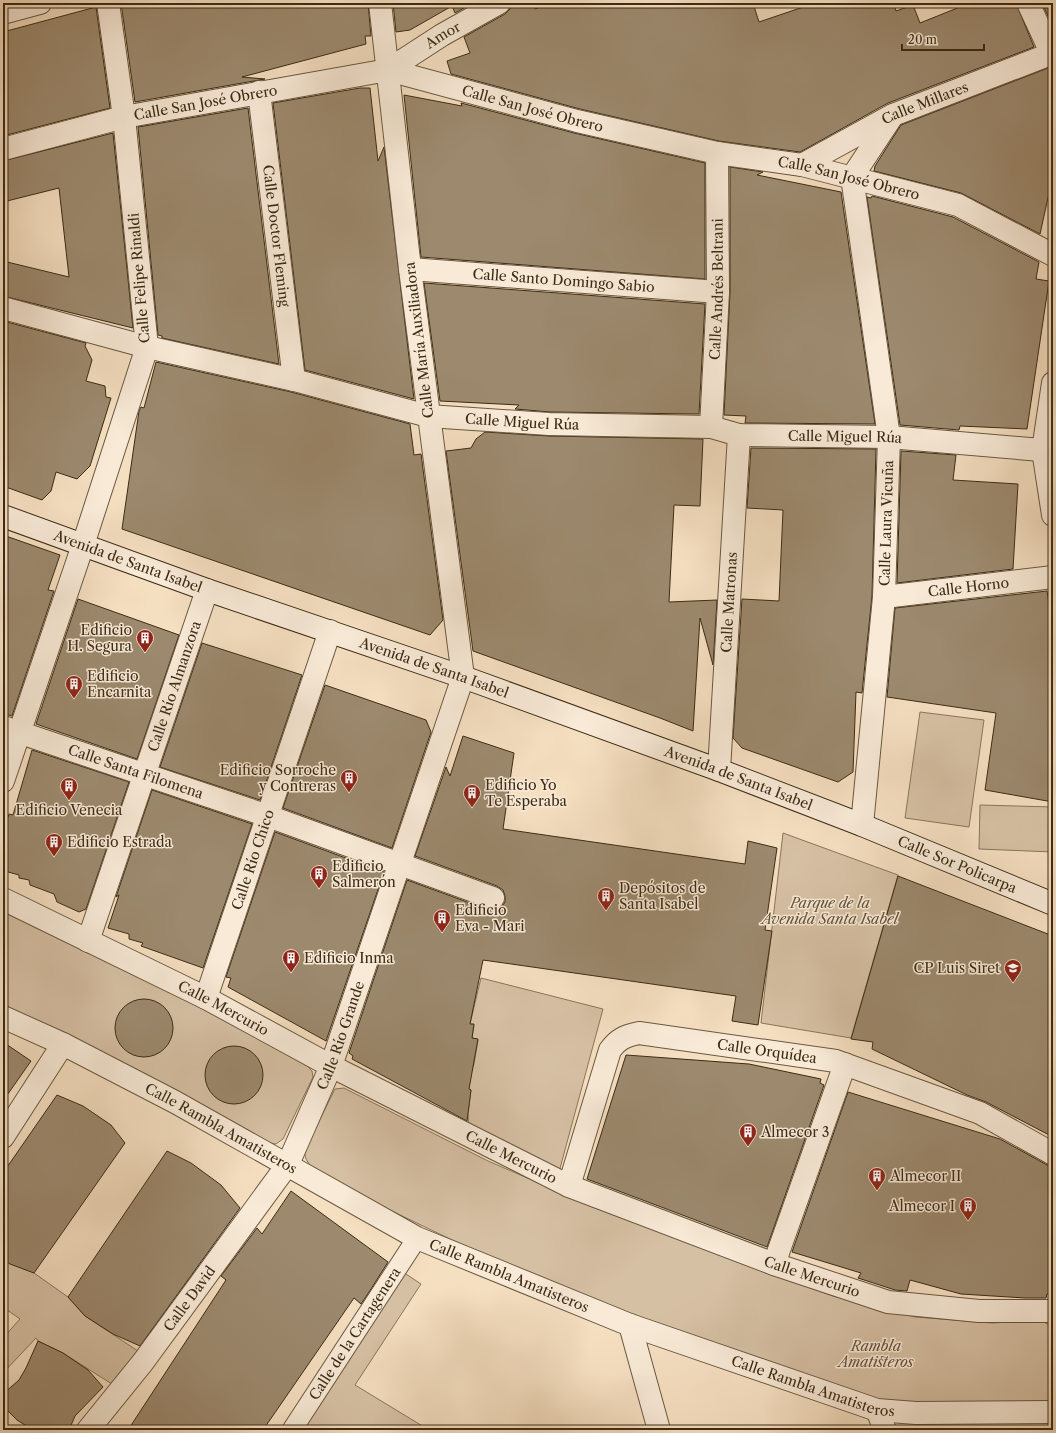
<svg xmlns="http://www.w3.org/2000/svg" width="1056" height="1433" viewBox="0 0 1056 1433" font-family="'Libre Caslon Text',serif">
<rect width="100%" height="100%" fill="#f5dfc1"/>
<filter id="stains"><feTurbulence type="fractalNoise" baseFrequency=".005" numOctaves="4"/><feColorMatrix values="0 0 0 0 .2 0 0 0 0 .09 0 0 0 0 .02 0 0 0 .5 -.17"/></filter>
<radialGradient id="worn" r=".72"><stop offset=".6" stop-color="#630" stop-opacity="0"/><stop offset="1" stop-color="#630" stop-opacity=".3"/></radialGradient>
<g fill="#d6c0a4" stroke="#89765c">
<path d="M920 712 984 720 969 827 905 818Z"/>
<path d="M980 805 1053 807V852L979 849Z"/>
<path d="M783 833 898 875 851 1038 761 1023Z"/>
<path d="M3 909 24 917 226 1021 307 1066 312 1071 313 1077 283 1139 276 1144 264 1142 3 1006Z"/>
<path d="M481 978 603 1009 559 1172 469 1133 468 1114 471 1090 466 1088 474 1064 478 1040 472 1038 474 1025 470 1024Z"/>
<path d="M344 1088 488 1161 606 1212 833 1296 915 1317 992 1323 1040 1320 1053 1327V1406H914L865 1398 591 1300 450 1239 315 1174 306 1159 304 1151 335 1089Z"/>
<path d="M3 1260 34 1273 68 1297 85 1316 141 1353 115 1386 63 1353 38 1341 36 1338 3 1373V1338L20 1319 3 1307Z"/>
<path d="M397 1268 421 1284 355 1385 429 1430H285Z"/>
</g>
<g fill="#9c896e" stroke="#3c2b14">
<path d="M121 3H368L371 36H365L366 44 242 77 265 79 135 102Z"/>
<path d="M393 3H473L455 13 452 6 410 30 396 32Z"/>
<path d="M511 3H533L535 9 551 3H753L759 22 815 3H894L896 11 913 5 920 23 970 3H1016L1034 47 888 103 800 152 719 141 580 109 451 74 447 61 470 53 464 37 505 14 510 9Z"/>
<path d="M1042 3H1053V27Z"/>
<path d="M96 7 110 108 3 136V32Z"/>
<path d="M1048 68 1053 69V175L1040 234 961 193 874 171 875 166 901 125Z"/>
<path d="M360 88H370L378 161 384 147 414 399 305 370 273 103Z"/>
<path d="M404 95 462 106 461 103 574 133 705 163V279L421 257Z"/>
<path d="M248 108 279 364 162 338V336L158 335 138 127Z"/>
<path d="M113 133 133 328 3 296V261L69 277 59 188 3 202V161Z"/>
<path d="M730 167 763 172 757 175 841 192 875 424 745 423 746 416 724 415 730 292Z"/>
<path d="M872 196 953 217 1039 262 1036 279 1049 281 1027 429 960 426 959 430 900 425 867 197 871 198Z"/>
<path d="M424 283 705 304 699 414 550 412 515 409 519 405 440 401Z"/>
<path d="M3 321 86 343 85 346 92 360 86 381 105 386 106 397 111 398 90 466 77 479 56 472 51 491 42 500 3 486Z"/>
<path d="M156 362 291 392 410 424 414 455 421 454 443 620 430 635 122 529 139 411 141 407 144 408Z"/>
<path d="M485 432 549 436 703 439 700 506 674 505 669 602 717 600 713 665 700 618 693 731 660 718 473 651 446 451 471 448 476 439Z"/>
<path d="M751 448 876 449 872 596 862 693 856 692 853 772 838 782 742 748 733 738 742 599 779 601 783 510 747 508Z"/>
<path d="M901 451 956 455 953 480 1018 484 1013 569 897 583Z"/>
<path d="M3 535 60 555 48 590 54 591 12 716 3 713Z"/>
<path d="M1047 591 1053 630V802L985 790 996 713 887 697 895 608Z"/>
<path d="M78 599 179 635 137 759 36 724Z"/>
<path d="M202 643 302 675 260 800 160 767Z"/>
<path d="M325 685 426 720 431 732 392 848 283 808Z"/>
<path d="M463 736 514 753 503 829 745 864 748 841 777 848 765 930 772 931 758 1025 732 1021 736 996 483 960 470 1024H474L472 1038 478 1039 469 1089 471 1090 467 1121 352 1059 353 1056 349 1053 407 880 489 910H495L501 908 505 902V896L503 890 497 886 415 856 446 767 450 776Z"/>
<path d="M32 750 129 782 86 909 79 912 57 902 54 894 30 885 29 880 19 878V875L8 872 7 869 3 867V832L9 814 13 815Z"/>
<path d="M152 790 252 824 203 968 141 946 143 943 129 939V934L108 928 119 895 116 897Z"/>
<path d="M275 832 384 872 326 1041 228 987 231 978 226 977Z"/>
<path d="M898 876 1053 936V1137L986 1102 967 1095 872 1049 873 1042 851 1039Z"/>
<circle cx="144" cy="1028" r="29"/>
<path d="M3 1042 31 1061 3 1101Z"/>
<circle cx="234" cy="1075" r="29"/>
<path d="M626 1055 749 1064 821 1079 820 1083 824 1085 767 1247 587 1179Z"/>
<path d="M848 1092 1000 1139 1047 1165 1053 1166V1295L1047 1294 1046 1298H1025L961 1294 910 1280 907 1291 895 1290 858 1278 861 1273 792 1252Z"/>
<path d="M57 1095 83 1106 111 1125 125 1143 34 1273 10 1264 3 1259V1173Z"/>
<path d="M167 1151 191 1163 221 1185 240 1208 140 1346 113 1334 85 1316 68 1297Z"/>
<path d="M291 1191 388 1262 371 1289 361 1304 354 1298 263 1430H128L226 1280 221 1276 257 1228 262 1234Z"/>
<path d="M38 1341 63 1353 88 1370 103 1387 75 1416 69 1430H33L17 1420 3 1406V1394L19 1380 26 1368Z"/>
</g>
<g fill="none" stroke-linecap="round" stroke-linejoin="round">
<defs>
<g id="pedestrian">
<path id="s1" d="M292 1430 417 1238"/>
</g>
<g id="minor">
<path d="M1028 3 1053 57"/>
<path d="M3 13 40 3"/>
<path id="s2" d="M388 70 442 35 499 3"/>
<path id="s3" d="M259 92 294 380"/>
<path id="s4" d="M3 149 124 117 388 70 577 121 717 153 802 165 958 205 1053 255"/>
<path id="s5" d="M802 165 893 115 1053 53"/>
<path id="s6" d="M410 269 718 292"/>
<path id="s7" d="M3 308 147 347 294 380 428 416 549 424 711 427 739 435 889 437 1053 451"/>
<path d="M1053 383 1043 450 1053 515"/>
<path id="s8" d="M711 427 718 292 717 153"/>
<path id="s9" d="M884 597 1053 577"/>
<path id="s10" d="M3 727 268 816 493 898"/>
<path id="s11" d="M719 770 739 435"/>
<path id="s12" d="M862 825 884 597 889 437 852 177 893 115"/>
<path id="s13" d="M88 941 207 590"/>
<path id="s14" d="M206 998 330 631"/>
<path d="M3 1137 63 1044"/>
<path id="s15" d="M569 1186 610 1050C618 1039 625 1036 639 1033L836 1061 980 1113 1053 1154"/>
<path d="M774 1264 845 1064"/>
<path d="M630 1325 659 1430"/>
<path d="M877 1410 885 1430"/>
</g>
<g id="tertiary">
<path d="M3 781 83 545 147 347 124 117 108 3"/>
<path id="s16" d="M3 899 206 998 331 1066 569 1186 774 1264 888 1302 979 1311H1053"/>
<path id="s17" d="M3 1017 63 1044 175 1102 417 1238 630 1325 877 1410 916 1413 1053 1412"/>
<path id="s18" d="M88 1430 143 1362 288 1164 331 1066 463 677 410 269 380 3"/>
</g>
<g id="secondary">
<path id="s19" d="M3 516 207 590 463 677 719 770 862 825 1053 904"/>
</g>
</defs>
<use href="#pedestrian" stroke="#6a583f" stroke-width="21"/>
<use href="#minor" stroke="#6a583f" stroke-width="24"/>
<use href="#tertiary" stroke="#6a583f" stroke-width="24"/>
<use href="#secondary" stroke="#3c2b14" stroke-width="24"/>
<use href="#pedestrian" stroke="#f8ead7" stroke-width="19"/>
<use href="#minor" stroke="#f8ead7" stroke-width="22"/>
<use href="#tertiary" stroke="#f8ead7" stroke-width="22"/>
<use href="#secondary" stroke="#f8ead7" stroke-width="22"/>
</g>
<defs>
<symbol id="building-pin" viewBox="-11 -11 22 30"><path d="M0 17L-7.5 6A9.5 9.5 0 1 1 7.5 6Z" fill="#8f2418" stroke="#f8ead7"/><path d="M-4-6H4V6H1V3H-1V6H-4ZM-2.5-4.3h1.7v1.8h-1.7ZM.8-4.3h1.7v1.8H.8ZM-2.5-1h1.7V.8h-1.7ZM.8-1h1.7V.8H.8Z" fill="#fff"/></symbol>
<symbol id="school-pin" viewBox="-11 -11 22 30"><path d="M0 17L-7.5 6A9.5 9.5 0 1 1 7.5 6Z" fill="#8f2418" stroke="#f8ead7"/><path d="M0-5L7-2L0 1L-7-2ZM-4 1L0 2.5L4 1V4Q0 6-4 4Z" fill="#fff"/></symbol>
</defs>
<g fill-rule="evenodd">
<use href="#building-pin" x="135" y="628" width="20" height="27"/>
<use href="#building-pin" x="64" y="674" width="20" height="27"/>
<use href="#building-pin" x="339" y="768" width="20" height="27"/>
<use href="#building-pin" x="59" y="776" width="20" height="27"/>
<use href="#building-pin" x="462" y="783" width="20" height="27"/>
<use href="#building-pin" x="44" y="832" width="20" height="27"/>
<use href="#building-pin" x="309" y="864" width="20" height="27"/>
<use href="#building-pin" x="596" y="886" width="20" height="27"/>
<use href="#building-pin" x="432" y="908" width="20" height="27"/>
<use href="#building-pin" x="281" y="948" width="20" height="27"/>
<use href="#school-pin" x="1003" y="958" width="20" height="27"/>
<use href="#building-pin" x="738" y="1122" width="20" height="27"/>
<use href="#building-pin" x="867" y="1166" width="20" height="27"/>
<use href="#building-pin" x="958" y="1196" width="20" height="27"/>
</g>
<g text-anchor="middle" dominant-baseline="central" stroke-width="3" stroke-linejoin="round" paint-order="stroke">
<g font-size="14" fill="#3c2b14" stroke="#f8ead7">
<text stroke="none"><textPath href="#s2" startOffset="65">Amor</textPath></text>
<text stroke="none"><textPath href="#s4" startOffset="208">Calle San José Obrero</textPath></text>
<text stroke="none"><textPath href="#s5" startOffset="138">Calle Millares</textPath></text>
<text stroke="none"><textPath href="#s4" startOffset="543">Calle San José Obrero</textPath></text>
<text stroke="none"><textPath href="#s4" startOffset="867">Calle San José Obrero</textPath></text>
<text stroke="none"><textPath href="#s3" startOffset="145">Calle Doctor Fleming</textPath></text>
<text transform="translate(139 278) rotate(-95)">Calle Felipe Rinaldi</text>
<text stroke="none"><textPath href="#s6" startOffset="154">Calle Santo Domingo Sabio</textPath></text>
<text stroke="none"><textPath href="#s8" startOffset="138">Calle Andrés Beltrani</textPath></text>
<text transform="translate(419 340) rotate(-97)">Calle María Auxiliadora</text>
<text stroke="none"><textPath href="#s7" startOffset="533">Calle Miguel Rúa</textPath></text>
<text stroke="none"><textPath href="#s7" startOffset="857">Calle Miguel Rúa</textPath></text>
<text stroke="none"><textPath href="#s12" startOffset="303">Calle Laura Vicuña</textPath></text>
<text stroke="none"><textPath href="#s19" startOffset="133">Avenida de Santa Isabel</textPath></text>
<text stroke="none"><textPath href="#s9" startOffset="85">Calle Horno</textPath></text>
<text stroke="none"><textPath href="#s11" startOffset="168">Calle Matronas</textPath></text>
<text stroke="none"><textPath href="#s19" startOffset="457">Avenida de Santa Isabel</textPath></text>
<text stroke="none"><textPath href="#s13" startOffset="269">Calle Río Almanzora</textPath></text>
<text stroke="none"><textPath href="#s10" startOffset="140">Calle Santa Filomena</textPath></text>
<text stroke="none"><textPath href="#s19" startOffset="781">Avenida de Santa Isabel</textPath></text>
<text stroke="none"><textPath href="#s14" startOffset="146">Calle Río Chico</textPath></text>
<text stroke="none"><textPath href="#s19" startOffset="1016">Calle Sor Policarpa</textPath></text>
<text stroke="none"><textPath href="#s16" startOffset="246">Calle Mercurio</textPath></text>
<text stroke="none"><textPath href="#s18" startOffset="472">Calle Río Grande</textPath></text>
<text stroke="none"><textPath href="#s15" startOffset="306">Calle Orquídea</textPath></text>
<text stroke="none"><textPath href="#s17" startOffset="245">Calle Rambla Amatisteros</textPath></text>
<text stroke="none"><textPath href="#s16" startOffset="570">Calle Mercurio</textPath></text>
<text stroke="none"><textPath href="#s17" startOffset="569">Calle Rambla Amatisteros</textPath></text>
<text stroke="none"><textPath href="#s16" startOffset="894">Calle Mercurio</textPath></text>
<text stroke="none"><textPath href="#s18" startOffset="166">Calle David</textPath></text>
<text stroke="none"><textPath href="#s1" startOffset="115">Calle de la Cartagenera</textPath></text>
<text stroke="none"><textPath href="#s17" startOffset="893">Calle Rambla Amatisteros</textPath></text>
</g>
<g font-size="14" fill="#3c2b14" stroke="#f8ead7" text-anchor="start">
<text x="132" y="630" text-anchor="end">Edificio<tspan x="132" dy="16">H. Segura</tspan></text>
<text x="87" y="676">Edificio<tspan x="87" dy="16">Encarnita</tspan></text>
<text x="336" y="770" text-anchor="end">Edificio Sorroche<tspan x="336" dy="16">y Contreras</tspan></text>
<text x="485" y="785">Edificio Yo<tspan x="485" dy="16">Te Esperaba</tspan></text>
<text x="69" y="810" text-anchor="middle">Edificio Venecia</text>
<text x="67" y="842">Edificio Estrada</text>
<text x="332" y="866">Edificio<tspan x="332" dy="16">Salmerón</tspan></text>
<text x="619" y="888">Depósitos de<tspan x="619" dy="16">Santa Isabel</tspan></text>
<text x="455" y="910">Edificio<tspan x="455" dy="16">Eva - Mari</tspan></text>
<text x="304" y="958">Edificio Inma</text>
<text x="1000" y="968" text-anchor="end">CP Luis Siret</text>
<text x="761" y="1132">Almecor 3</text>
<text x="890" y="1176">Almecor II</text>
<text x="955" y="1206" text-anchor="end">Almecor I</text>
</g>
<g font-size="14" font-style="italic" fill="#625038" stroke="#f8ead7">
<text x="830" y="903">Parque de la<tspan x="830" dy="16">Avenida Santa Isabel</tspan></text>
<text x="876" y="1346">Rambla<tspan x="876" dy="16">Amatisteros</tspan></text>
</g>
</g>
<rect width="1056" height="1433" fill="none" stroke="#f5dfc1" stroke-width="16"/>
<rect x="4" y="4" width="1048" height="1425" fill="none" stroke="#3c2b14" stroke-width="2"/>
<rect x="8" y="8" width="1040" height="1417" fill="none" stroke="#3c2b14"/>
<path d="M902 44v6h82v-6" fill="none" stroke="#3c2b14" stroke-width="2"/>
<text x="908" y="44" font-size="12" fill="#3c2b14" stroke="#f8ead7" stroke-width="3" paint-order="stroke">20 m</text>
<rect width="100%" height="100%" filter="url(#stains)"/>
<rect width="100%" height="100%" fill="url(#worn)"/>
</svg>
